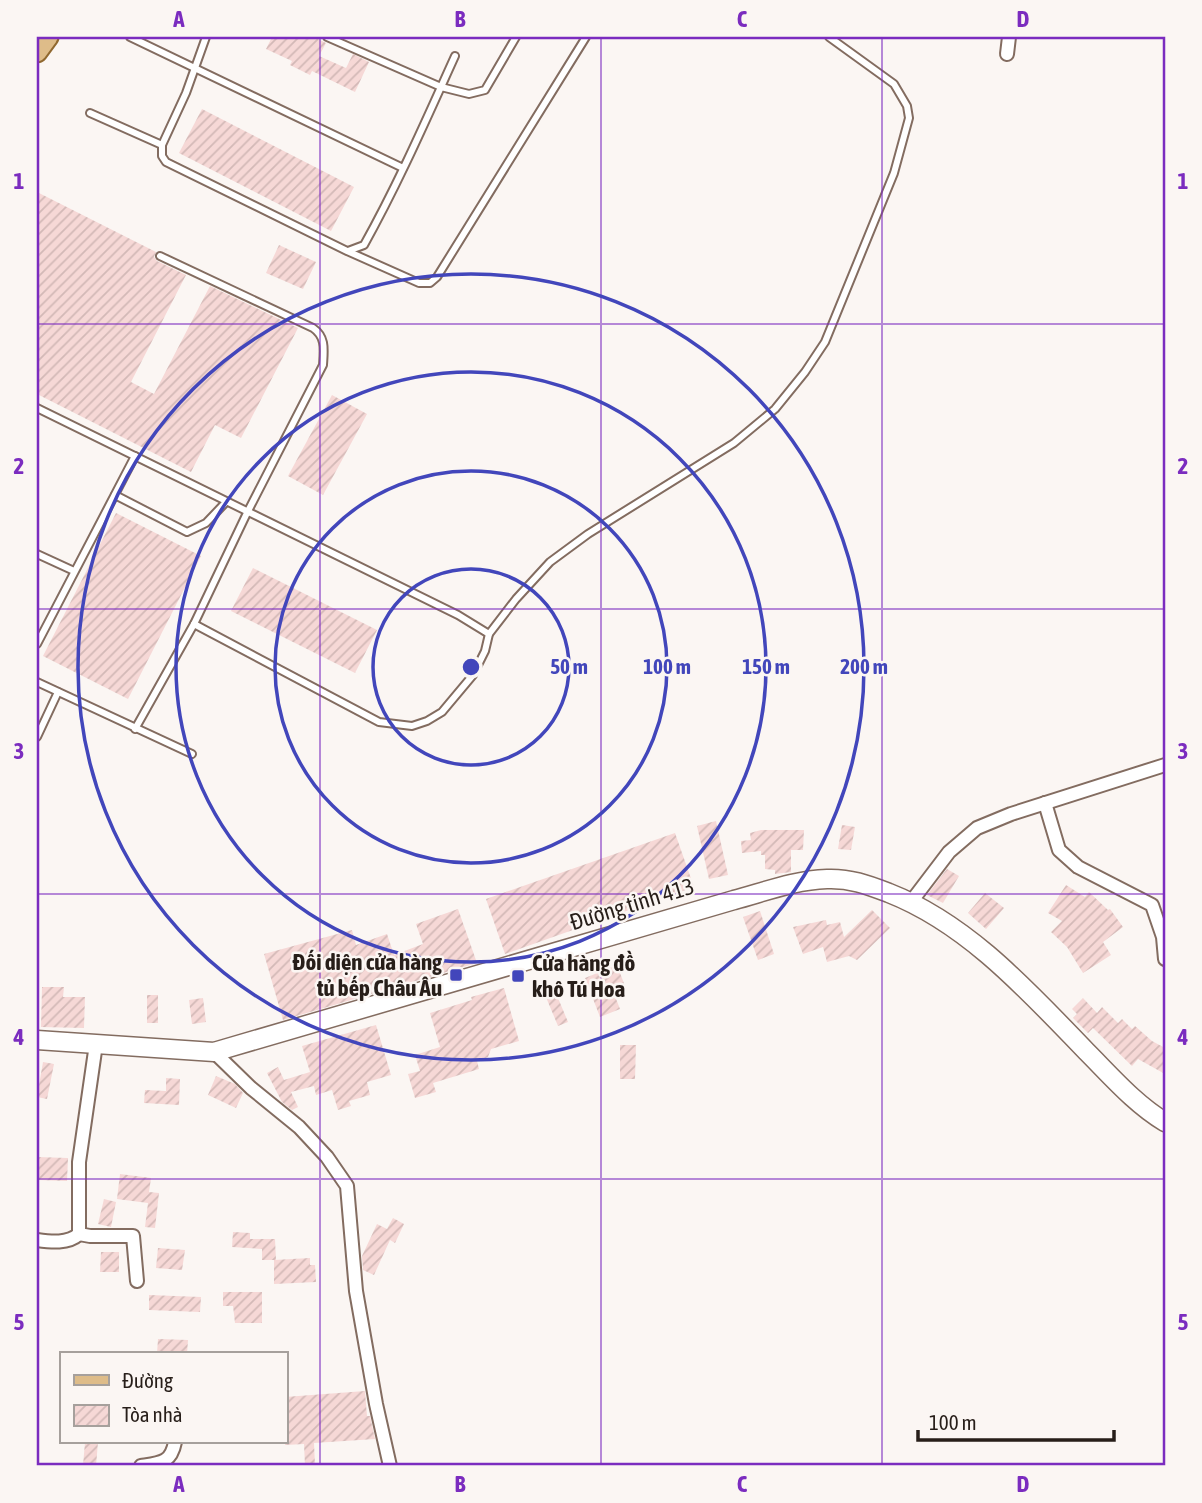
<svg xmlns="http://www.w3.org/2000/svg" width="1202" height="1503" viewBox="0 0 1202 1503" font-family="'Asap Condensed',sans-serif">
<defs>
<pattern id="building-hatch" width="6" height="6" patternUnits="userSpaceOnUse" patternTransform="scale(1.75)"><rect width="6" height="6" fill="#f6d8d6"/><path d="M-1 1l2-2M0 6l6-6M5 7l2-2" fill="none" stroke="#d3b9b7"/></pattern>
</defs>
<rect width="100%" height="100%" fill="#fbf6f3"/>
<g fill="url(#building-hatch)">
<path d="M272 37H314L326 43 319 56 346 68 353 54 369 62 355 92 312 71 310 75 290 65 292 61 266 49Z"/>
<path d="M202 109 354 187 331 231 179 153Z"/>
<path d="M37 192 156 252 154 257 157 261 186 275 131 382 154 394 210 286 298 328 241 438 215 425 191 472 37 394Z"/>
<path d="M279 245 316 262 303 289 266 273Z"/>
<path d="M332 395 367 414 323 495 288 476Z"/>
<path d="M116 513 201 556 128 699 43 656Z"/>
<path d="M253 568 377 630 355 673 231 611Z"/>
<path d="M716 821 728 875 709 879 697 826Z"/>
<path d="M842 825 855 827 851 850 838 849Z"/>
<path d="M761 830H804L803 850H791V872L775 874V870L765 869V855H761V851L742 853 741 841 751 840 750 833Z"/>
<path d="M675 833 694 887 505 954 486 899Z"/>
<path d="M947 869 959 876 943 903 927 895Z"/>
<path d="M1066 885 1085 897 1089 892 1108 910 1110 909 1123 927 1103 942 1111 955 1083 973 1067 947 1051 932 1062 921 1048 913Z"/>
<path d="M985 893 1004 908 986 929 968 913Z"/>
<path d="M458 909 477 963 283 1020 264 954 352 930 356 945 387 934 394 955 423 944 416 924Z"/>
<path d="M872 910 890 928 857 960 849 956 827 962 823 947 803 954 793 927 826 920 827 925 840 922 844 937Z"/>
<path d="M760 911 774 954 758 960 743 917Z"/>
<path d="M617 965 625 986 613 991 620 1009 600 1017 585 978Z"/>
<path d="M553 986 568 1022 558 1026 543 990Z"/>
<path d="M42 987H64L63 997H85L84 1028 41 1027Z"/>
<path d="M504 988 519 1041 491 1049 488 1057 477 1061 479 1069 433 1083 436 1092 415 1098 408 1074 420 1071 415 1055 440 1047 430 1013 472 1000 471 997Z"/>
<rect x="147" y="995" width="11" height="28"/>
<path d="M203 998 206 1022 192 1024 189 1000Z"/>
<path d="M1083 998 1097 1013 1102 1007 1118 1023 1122 1019 1132 1029 1135 1026 1152 1041 1165 1048V1074L1138 1059 1132 1066 1093 1028 1088 1033 1073 1018 1077 1014 1072 1009Z"/>
<path d="M376 1025 391 1075 367 1082 370 1095 349 1101 351 1106 338 1110 332 1090 316 1095 314 1086 291 1092 298 1107 292 1110 282 1102 267 1073 278 1067 284 1080 310 1072 302 1046Z"/>
<path d="M620 1045H636L635 1079H620Z"/>
<path d="M43 1062 54 1064 47 1099 37 1097Z"/>
<path d="M216 1076 235 1084 243 1093 236 1108 208 1095Z"/>
<path d="M166 1078 180 1079 179 1105 144 1103 145 1090 166 1091Z"/>
<path d="M37 1157 68 1158 67 1181 37 1180Z"/>
<path d="M120 1174 151 1178 149 1192 159 1193 155 1228 145 1227 148 1203 117 1199Z"/>
<path d="M104 1199 116 1202 111 1227 98 1224Z"/>
<path d="M393 1218 404 1224 395 1243 390 1240 374 1275 363 1270 362 1256 377 1224 387 1229Z"/>
<path d="M233 1232 250 1233V1239H275L276 1260H262V1249L232 1247Z"/>
<path d="M158 1248 185 1250 182 1270 156 1268Z"/>
<path d="M101 1252H119V1272H100Z"/>
<path d="M310 1258V1265H315L316 1282 274 1284V1260Z"/>
<path d="M223 1292H262V1323H235L233 1306H223Z"/>
<path d="M149 1295 201 1297 200 1312 149 1310Z"/>
<path d="M158 1339 188 1340 187 1354H157Z"/>
<path d="M365 1391 367 1416H370L375 1439 314 1443 315 1466H305L304 1444 285 1445V1397Z"/>
<path d="M85 1442H98L96 1466H83Z"/>
</g>
<g fill="none" stroke-linecap="round" stroke-linejoin="round">
<defs>
<g id="service">
<path d="M130 37 403 168"/>
<path d="M206 37 186 93 162 145V156L166 162 347 251 419 283H430L437 277 586 37"/>
<path d="M327 37 441 87 469 94 485 90 516 37"/>
<path d="M90 113 162 145"/>
<path d="M348 251 364 245C398 184 426 120 455 56"/>
<path d="M37 408 458 615 489 634"/>
<path d="M115 495 187 532 206 523 226 502"/>
<path d="M37 554 74 571"/>
<path d="M194 624 379 722 412 726 427 721 442 712 473 675 485 651 489 634 516 599 550 562 588 534 734 443 775 409 805 372 825 342 894 173 909 118 907 106 894 84 829 37"/>
<path d="M37 644 135 456"/>
<path d="M37 682 192 754"/>
<path d="M135 729 194 624 247 513 323 365C324 349 326 337 313 328L160 256"/>
<path d="M37 737 58 692"/>
</g>
<g id="minor">
<path d="M1007 54 1009 37"/>
<path d="M1045 803 1059 850 1078 867 1152 905 1163 937 1165 959"/>
<path d="M911 902 949 852 977 828 1011 814 1165 765"/>
<path d="M214 1052 251 1088 299 1127 327 1157 347 1186 356 1291 376 1404 390 1466"/>
<path d="M79 1234 90 1236H133L137 1281"/>
<path d="M37 1240C51 1242 68 1244 79 1234V1162L96 1044"/>
<path d="M141 1466C161 1463 171 1463 175 1442"/>
</g>
<path id="secondary" d="M37 1040 214 1052 734 900C764 892 795 880 827 879 850 878 868 885 889 893 968 924 1028 991 1086 1051 1111 1076 1135 1104 1165 1122"/>
<path id="primary" d="M37 52 48 37"/>
</defs>
<use href="#service" stroke="#836c60" stroke-width="10"/>
<use href="#minor" stroke="#836c60" stroke-width="16"/>
<use href="#secondary" stroke="#836c60" stroke-width="21"/>
<use href="#primary" stroke="#90682f" stroke-width="23"/>
<use href="#service" stroke="#fff" stroke-width="6"/>
<use href="#minor" stroke="#fff" stroke-width="12"/>
<use href="#secondary" stroke="#fff" stroke-width="18"/>
<use href="#primary" stroke="#debc89" stroke-width="19"/>
</g>
<path fill="none" stroke="#7b2cbf" stroke-width="2" stroke-opacity="0.55" d="M320 37V1466M601 37V1466M882 37V1466M37 324H1165M37 609H1165M37 894H1165M37 1179H1165"/>
<g fill="none" stroke="#4246bb" stroke-width="3.5">
<circle cx="471" cy="667" r="98"/>
<circle cx="471" cy="667" r="196"/>
<circle cx="471" cy="667" r="295"/>
<circle cx="471" cy="667" r="393"/>
</g>
<g fill="#4246bb" stroke="#fbf6f3" stroke-width="2.5">
<rect x="449" y="968" width="14" height="14" rx="3.5"/>
<rect x="511" y="969" width="14" height="14" rx="3.5"/>
</g>
<g text-anchor="middle" dominant-baseline="central" stroke-width="5" stroke-linejoin="round" paint-order="stroke">
<g font-size="23" fill="#271e19" stroke="#fbf6f3">
<text transform="translate(632 904) rotate(-17)">Đường tỉnh 413</text>
</g>
<g font-size="23" font-weight="bold" fill="#271e19" stroke="#fbf6f3" text-anchor="end">
<text x="442" y="962">Đối diện cửa hàng<tspan x="442" dy="26">tủ bếp Châu Âu</tspan></text>
<text x="532" y="963" text-anchor="start">Cửa hàng đồ<tspan x="532" dy="26">khô Tú Hoa</tspan></text>
</g>
</g>
<circle cx="471" cy="667" r="10" fill="#4246bb" stroke="#fbf6f3" stroke-width="3.5"/>
<g font-size="21" text-anchor="middle" font-weight="bold" fill="#4246bb" stroke="#fbf6f3" stroke-width="5" stroke-linejoin="round" paint-order="stroke">
<text x="569" y="674">50 m</text>
<text x="667" y="674">100 m</text>
<text x="766" y="674">150 m</text>
<text x="864" y="674">200 m</text>
</g>
<rect width="1202" height="1503" fill="none" stroke="#fbf6f3" stroke-width="77"/>
<rect x="60" y="1352" width="228" height="91" fill="#fbf6f3" stroke="#a6a09c" stroke-width="2"/>
<rect x="74" y="1375" width="35" height="10" fill="#debc89" stroke="#a6a09c" stroke-width="2"/>
<text x="122" y="1388" font-size="21" fill="#271e19">Đường</text>
<rect x="74" y="1405" width="35" height="21" fill="url(#building-hatch)" stroke="#a6a09c" stroke-width="2"/>
<text x="122" y="1422" font-size="21" fill="#271e19">Tòa nhà</text>
<path d="M918 1430v10h196v-10" fill="none" stroke="#271e19" stroke-width="3.5"/>
<text x="929" y="1430" font-size="21" fill="#271e19" stroke="#fbf6f3" stroke-width="5" paint-order="stroke">100 m</text>
<rect x="38" y="38" width="1126" height="1426" fill="none" stroke="#7b2cbf" stroke-width="2.5"/>
<g font-size="23" text-anchor="middle" font-weight="bold" fill="#7b2cbf">
<text x="179" y="27">A</text>
<text x="460" y="27">B</text>
<text x="742" y="27">C</text>
<text x="1023" y="27">D</text>
<text x="19" y="189">1</text>
<text x="1183" y="189">1</text>
<text x="19" y="474">2</text>
<text x="1183" y="474">2</text>
<text x="19" y="759">3</text>
<text x="1183" y="759">3</text>
<text x="19" y="1045">4</text>
<text x="1183" y="1045">4</text>
<text x="19" y="1330">5</text>
<text x="1183" y="1330">5</text>
<text x="179" y="1492">A</text>
<text x="460" y="1492">B</text>
<text x="742" y="1492">C</text>
<text x="1023" y="1492">D</text>
</g>
</svg>
